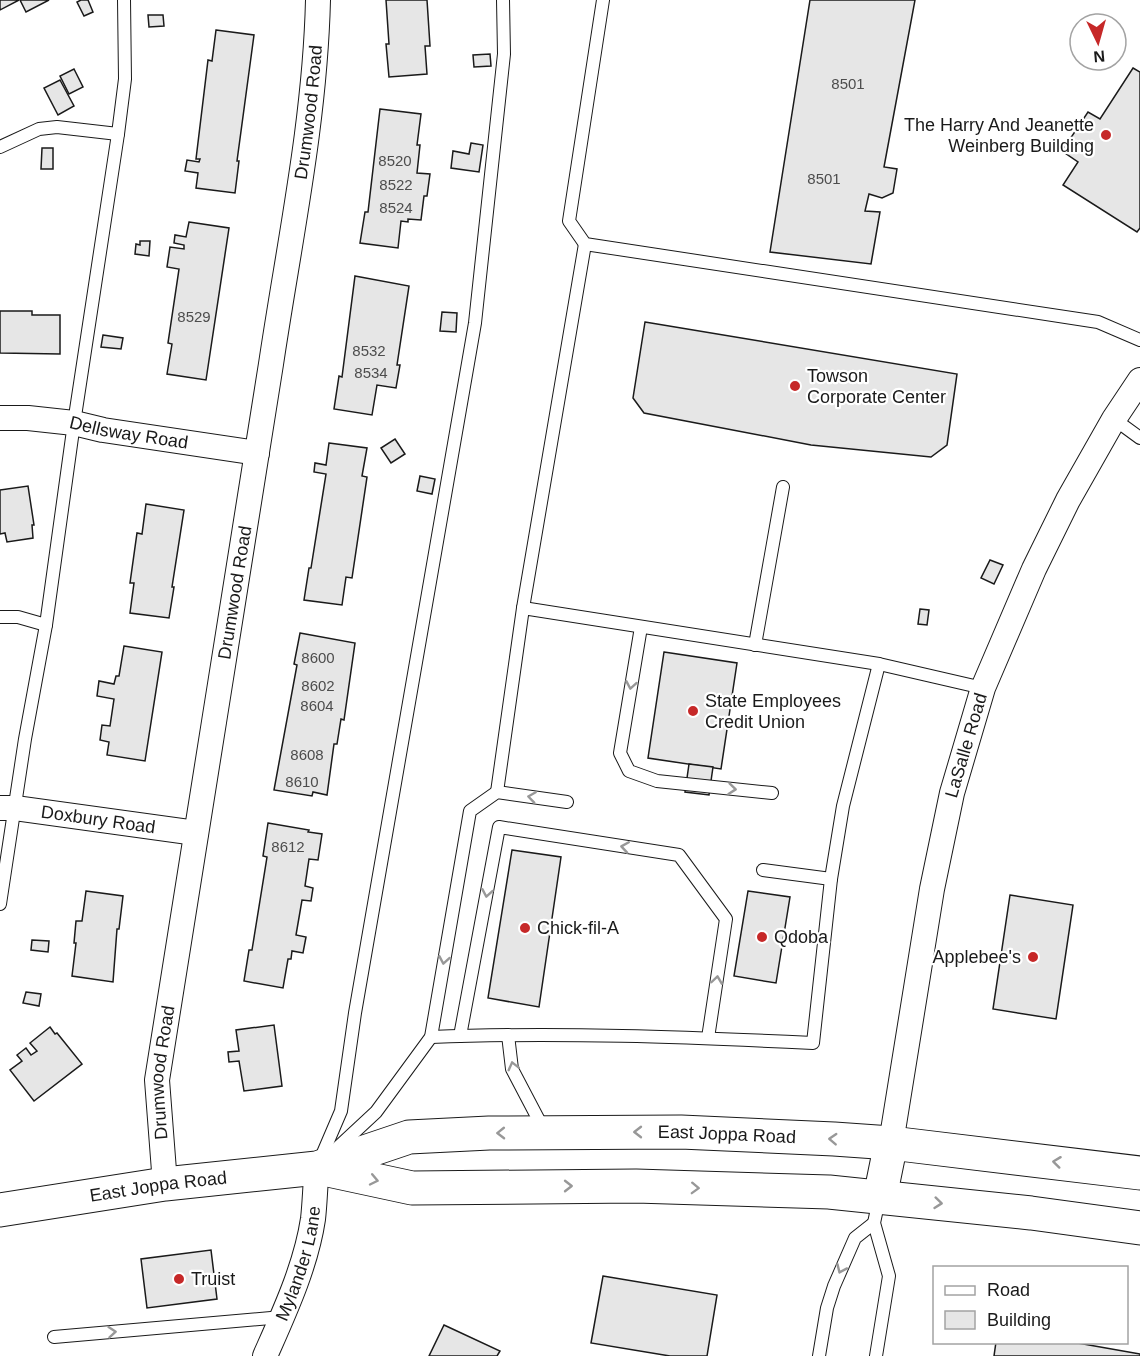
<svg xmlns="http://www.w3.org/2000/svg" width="1140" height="1356" viewBox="0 0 1140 1356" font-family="Helvetica,sans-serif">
<rect width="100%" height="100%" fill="#fff"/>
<g fill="#e6e6e6" stroke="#1a1a1a" stroke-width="1.5">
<path d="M0 0H19L0 10Z"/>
<path d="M20 0H49L26 12Z"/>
<path d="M81 0H88L93 12 84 16 77 2Z"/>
<path d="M386 0H427L430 46H425L427 74 389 77 386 44H389Z"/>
<path d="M810 0H915L884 167 897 169 893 193 882 198 869 194 865 211 880 212 871 264 770 252Z"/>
<path d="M148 15H163L164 26 149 27Z"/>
<path d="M216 30 254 35 237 161H239L235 193 196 188 198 173 185 171 187 160 199 162 200 159H196L208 60 212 61Z"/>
<path d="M490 54 491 66 474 67 473 55Z"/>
<path d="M1133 68 1140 72V228L1137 232 1063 185 1078 162 1062 151 1088 112 1100 119Z"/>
<path d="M74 69 83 87 69 94 60 76Z"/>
<path d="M60 80 74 106 58 115 44 88Z"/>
<path d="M380 109 421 114 417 145H420L417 173 430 174 427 196H424L421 220 408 219V222L401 221 398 248 360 243 365 212H368Z"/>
<path d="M471 143 483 145 479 172 451 168 453 151 469 154Z"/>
<path d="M42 148H53V169H41Z"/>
<path d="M189 222 229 228 206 380 167 374 172 344 168 343 179 269 167 267 170 247 184 249V245L174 243 175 235 186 237Z"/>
<path d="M140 241H150L149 256 135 254 136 244 140 245Z"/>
<path d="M355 276 409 286 397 365H400L396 388 377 385 372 415 334 409 339 376 342 377Z"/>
<path d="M0 311H32V315H60V354L0 353Z"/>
<path d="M442 312 457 313 456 332 440 331Z"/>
<path d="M645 322 957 374 947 445 931 457 811 445 644 413 633 398Z"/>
<path d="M103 335 123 338 121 349 101 347Z"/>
<path d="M395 439 405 454 391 463 381 448Z"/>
<path d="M329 443 367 448 362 476 367 477 352 578 346 577 342 605 304 600 309 568H311L326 474 314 472 315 463 326 465Z"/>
<path d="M420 476 435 479 432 494 417 491Z"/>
<path d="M28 486 34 525H32L33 538 7 542 5 533 0 534V490Z"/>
<path d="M146 504 184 510 172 587H174L169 618 130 613 134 583H130L137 533 142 534Z"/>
<path d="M990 560 1003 565 994 584 981 578Z"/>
<path d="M920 609 929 610 927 625 918 624Z"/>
<path d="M300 633 355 643 344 720 341 719 337 744H334L327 795 313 792 312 796 274 790 297 665 294 664Z"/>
<path d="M124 646 162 652 145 761 107 755 109 742 100 740 102 725 110 726 114 699 97 696 99 681 114 684 116 676H119Z"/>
<path d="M664 652 737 663 721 769 648 758Z"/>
<path d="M689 764 713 767 709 795 685 792Z"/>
<path d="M268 823 309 830 308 832 322 834 318 860 309 859 305 886 313 888 311 901 302 900 296 935 306 937 303 953 292 951 291 959H288L283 988 244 981 249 950H252L267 857 263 856Z"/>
<path d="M512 850 561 857 539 1007 488 998Z"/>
<path d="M86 891 123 896 119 929H117L113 982 72 976 76 943H74L76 921H82Z"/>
<path d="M748 891 790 897 776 983 734 976Z"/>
<path d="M1010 895 1073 905 1056 1019 993 1009Z"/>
<path d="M32 940 49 941 48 952 31 950Z"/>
<path d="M26 992 41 994 39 1006 23 1003Z"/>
<path d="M274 1025 282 1086 244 1091 239 1061 229 1062 228 1052 239 1051 236 1030Z"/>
<path d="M50 1027 55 1034 57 1033 82 1064 34 1101 10 1070 22 1061 17 1055 26 1048 31 1055 37 1051 30 1043Z"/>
<path d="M211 1250 217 1299 147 1308 141 1259Z"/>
<path d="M603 1276 717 1295 707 1356H670L591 1343Z"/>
<path d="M444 1325 500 1351 497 1356H429Z"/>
<path d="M996 1342H1072L1140 1354V1356H994Z"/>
</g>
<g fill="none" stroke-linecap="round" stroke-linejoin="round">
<defs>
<g id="lane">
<path d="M603 0 569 221 585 244 1098 322 1140 340"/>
<path d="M0 147 39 129 57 127 118 134"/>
<path d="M1114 419 1140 438"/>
<path d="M523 608 585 244"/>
<path d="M0 617H18L46 625"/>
<path d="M641 627 620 753 629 771 657 781 772 793"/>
<path d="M755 645 783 487"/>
<path d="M497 792 523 608 879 664 983 688"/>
<path d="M763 870 831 879"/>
<path d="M0 904 25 739 46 625 74 423 118 134 125 79 124 0"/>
<path d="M508 1035 512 1069 544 1130"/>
<path d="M460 1036 499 827 679 855 726 919 708 1038"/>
<path d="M431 1037C558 1032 686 1037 813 1043L831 879 843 806 879 664"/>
<path d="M333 1152 376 1112 431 1037 470 811 497 792 567 802"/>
<path d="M320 1160 341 1111 355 1013 475 323 504 54 503 0"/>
<path d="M54 1337 282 1317"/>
<path d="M819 1356 827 1308 834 1286 855 1238 874 1223"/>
<path d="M876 1356 889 1276 874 1223 879 1199"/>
</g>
<g id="street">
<path id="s1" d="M0 418H28L74 423 103 430 257 453"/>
<path id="s2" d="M0 808H15L196 833"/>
<path id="s3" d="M891 1143 932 889 952 793 983 688 1034 569 1068 500 1114 419 1140 380"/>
<path id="s4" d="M165 1184 157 1080C194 841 234 603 271 364 289 243 315 123 318 0"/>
<path id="s5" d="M265 1356C284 1313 306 1266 313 1219 315 1202 315 1185 317 1168"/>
</g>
<g id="secondary">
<path d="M319 1168 412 1188 636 1186 829 1192 1031 1213 1140 1228"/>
<path d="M880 1197 891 1143"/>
<path id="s6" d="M0 1210 165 1184 317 1168 409 1137 489 1133 681 1132 834 1139 891 1143 1140 1173"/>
</g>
</defs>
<use href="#lane" stroke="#1a1a1a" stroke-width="14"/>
<use href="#street" stroke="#1a1a1a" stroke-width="26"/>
<use href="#secondary" stroke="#1a1a1a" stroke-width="35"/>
<use href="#lane" stroke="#fff" stroke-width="12"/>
<use href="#street" stroke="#fff" stroke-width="24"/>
<use href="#secondary" stroke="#fff" stroke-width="33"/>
</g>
<defs><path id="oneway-chevron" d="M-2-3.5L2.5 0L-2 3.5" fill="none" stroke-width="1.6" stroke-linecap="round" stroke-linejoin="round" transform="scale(1.5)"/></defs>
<g stroke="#989898">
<use href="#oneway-chevron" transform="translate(631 685) rotate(100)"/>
<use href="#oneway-chevron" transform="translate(732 789) rotate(6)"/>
<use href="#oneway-chevron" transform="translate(532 797) rotate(-172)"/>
<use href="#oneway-chevron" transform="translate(625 847) rotate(-171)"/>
<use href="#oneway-chevron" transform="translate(487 893) rotate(100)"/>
<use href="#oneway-chevron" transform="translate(444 960) rotate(100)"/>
<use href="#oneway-chevron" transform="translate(717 980) rotate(-82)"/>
<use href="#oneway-chevron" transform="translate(513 1066) rotate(-104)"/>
<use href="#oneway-chevron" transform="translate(638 1132) rotate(-180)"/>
<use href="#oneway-chevron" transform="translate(501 1133) rotate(179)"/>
<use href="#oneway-chevron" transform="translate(833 1139) rotate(-177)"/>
<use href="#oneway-chevron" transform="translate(1057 1162) rotate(-173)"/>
<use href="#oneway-chevron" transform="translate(374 1180) rotate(12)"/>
<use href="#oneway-chevron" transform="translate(568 1186)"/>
<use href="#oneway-chevron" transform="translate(695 1188) rotate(2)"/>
<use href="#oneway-chevron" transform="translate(938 1203) rotate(6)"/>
<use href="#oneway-chevron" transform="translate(841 1269) rotate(114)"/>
<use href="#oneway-chevron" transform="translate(112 1332) rotate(-5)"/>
</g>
<g fill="#c62828" stroke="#fff" stroke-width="2">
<circle cx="1106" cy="135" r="6"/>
<circle cx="795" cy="386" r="6"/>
<circle cx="693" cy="711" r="6"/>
<circle cx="525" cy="928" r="6"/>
<circle cx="762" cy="937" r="6"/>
<circle cx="1033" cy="957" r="6"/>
<circle cx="179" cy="1279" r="6"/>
</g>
<g text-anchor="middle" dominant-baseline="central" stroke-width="4.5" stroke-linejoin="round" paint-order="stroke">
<g font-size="15" fill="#4d4d4d">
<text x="848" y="83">8501</text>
<text x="395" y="160">8520</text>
<text x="824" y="178">8501</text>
<text x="396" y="184">8522</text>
<text x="396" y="207">8524</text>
<text x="194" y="316">8529</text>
<text x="369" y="350">8532</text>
<text x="371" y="372">8534</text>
<text x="318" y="657">8600</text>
<text x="318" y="685">8602</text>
<text x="317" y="705">8604</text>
<text x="307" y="754">8608</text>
<text x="302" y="781">8610</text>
<text x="288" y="846">8612</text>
</g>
<g font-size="18" fill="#1a1a1a" stroke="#fff">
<text stroke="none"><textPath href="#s4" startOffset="1084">Drumwood Road</textPath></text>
<text stroke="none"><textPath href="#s1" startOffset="130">Dellsway Road</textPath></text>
<text stroke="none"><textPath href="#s4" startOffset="598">Drumwood Road</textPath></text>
<text stroke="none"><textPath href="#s3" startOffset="405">LaSalle Road</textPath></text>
<text stroke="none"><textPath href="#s2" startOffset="99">Doxbury Road</textPath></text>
<text stroke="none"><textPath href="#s4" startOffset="112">Drumwood Road</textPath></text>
<text stroke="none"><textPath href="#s6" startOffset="735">East Joppa Road</textPath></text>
<text stroke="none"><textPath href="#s6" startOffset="160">East Joppa Road</textPath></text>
<text stroke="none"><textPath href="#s5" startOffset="99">Mylander Lane</textPath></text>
</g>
<g font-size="18" fill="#1a1a1a" stroke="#fff" text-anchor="start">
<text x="1094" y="125" text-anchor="end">The Harry And Jeanette<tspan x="1094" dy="21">Weinberg Building</tspan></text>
<text x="807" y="376">Towson<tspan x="807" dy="21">Corporate Center</tspan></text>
<text x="705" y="701">State Employees<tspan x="705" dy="21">Credit Union</tspan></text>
<text x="537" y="928">Chick-fil-A</text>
<text x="774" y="937">Qdoba</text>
<text x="1021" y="957" text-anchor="end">Applebee's</text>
<text x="191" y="1279">Truist</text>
</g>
</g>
<rect x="933" y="1266" width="195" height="78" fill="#ffffff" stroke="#a3a3a3" stroke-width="1.5"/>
<rect x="945" y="1286" width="30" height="9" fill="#ffffff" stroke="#a3a3a3" stroke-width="1.5"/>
<text x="987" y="1296" font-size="18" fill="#1a1a1a">Road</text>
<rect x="945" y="1311" width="30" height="18" fill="#e6e6e6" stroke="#a3a3a3" stroke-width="1.5"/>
<text x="987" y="1326" font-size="18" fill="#1a1a1a">Building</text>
<g transform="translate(1098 42) rotate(175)"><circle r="28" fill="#ffffff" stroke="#a3a3a3" stroke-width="1.5"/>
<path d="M0-4.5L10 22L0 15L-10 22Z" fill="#c62828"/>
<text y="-9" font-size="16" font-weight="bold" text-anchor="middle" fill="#1a1a1a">N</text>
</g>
</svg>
